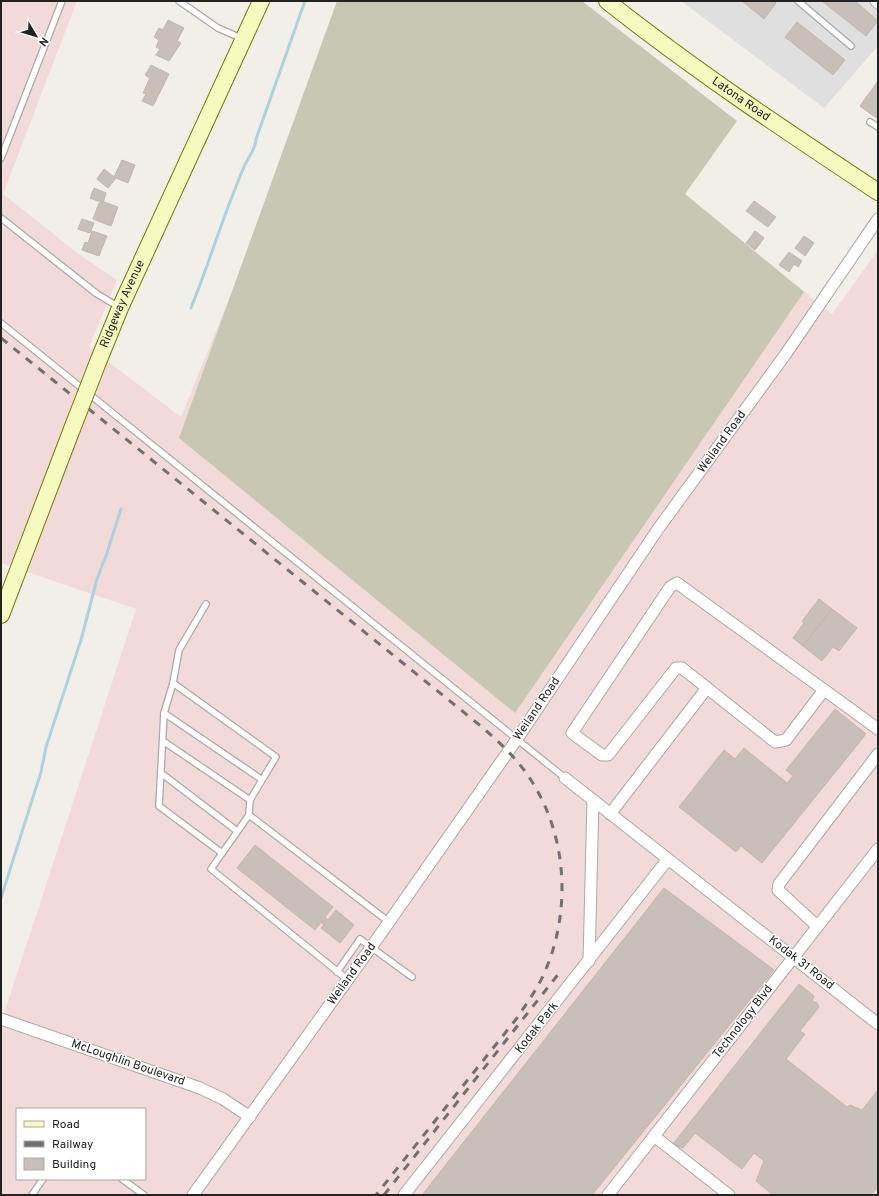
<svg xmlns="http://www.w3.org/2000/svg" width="879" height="1196" viewBox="0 0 879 1196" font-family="Overpass,sans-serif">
<rect width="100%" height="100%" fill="#f2efe9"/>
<path fill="#e0dfdf" d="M681 1H878V46L824 108Z"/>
<path fill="#f2dad9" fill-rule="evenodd" d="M1 1H77L3 194 80 255 117 280 89 347 181 417 311 97 685 194 832 314 878 250V1195H1V1023L136 609 1 563ZM17 1109H145V1179H17Z"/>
<path fill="#c7c7b4" d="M337 1H582L737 121 685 194 804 292 515 713 179 438Z"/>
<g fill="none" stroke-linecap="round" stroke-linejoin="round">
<g stroke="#aad3df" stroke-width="3">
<path d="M191 308C210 261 224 213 244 167 248 157 256 149 256 139L305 1"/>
<path d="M1 898 41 772 46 747 81 640 97 579C101 571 101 565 105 559L121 509"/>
</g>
</g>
<g fill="#c7bfb8" stroke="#c4b6ab">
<path d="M742 1H774L776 3 764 19Z"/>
<path d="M822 1H855L878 21 866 36Z"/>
<path d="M168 20 184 28 177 41 181 43 169 61 156 55 160 49 156 47 159 40 154 37 159 28 163 30Z"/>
<path d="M797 22 845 60 833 75 785 37Z"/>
<path d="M151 65 169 74 153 106 142 101 146 94 143 93 150 78 145 75Z"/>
<path d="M878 81V119L860 106Z"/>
<path d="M122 160 135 165 128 183 116 178 108 188 97 179 104 169 114 177Z"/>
<path d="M94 188 106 193 103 203 90 198Z"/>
<path d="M754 201 776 217 768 227 746 211Z"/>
<path d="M104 202 118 207 111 226 93 219 99 203 103 204Z"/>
<path d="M82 219 94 223 90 233 78 229Z"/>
<path d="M92 231 107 236 99 256 82 250 85 242 88 243Z"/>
<path d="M755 231 764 238 755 250 746 243Z"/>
<path d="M804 236 814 243 805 256 795 248Z"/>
<path d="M789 252 802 261 798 267 794 264 789 272 779 265Z"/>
<path d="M819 599 832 609 803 646 793 638 804 623 802 621Z"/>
<path d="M832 609 857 628 839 651 833 647 822 661 803 646Z"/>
<path d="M835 709 866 734 762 863 741 846 736 852 679 807 724 750 735 759 744 748 787 783 793 776 786 770Z"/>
<path d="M255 845 333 907 325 917 328 920 336 910 354 925 340 943 321 928 324 925 321 922 315 930 237 868Z"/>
<path d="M664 888 774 970 592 1195H422Z"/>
<path d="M799 984 814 996 812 1001 817 1003 819 1007 800 1031 805 1034 786 1059 847 1107 850 1105 862 1110 878 1090V1186L871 1195H773L756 1181 764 1161 754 1153 742 1169 695 1133 683 1148 673 1144Z"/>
</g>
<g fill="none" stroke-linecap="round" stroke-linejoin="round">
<defs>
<g id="lane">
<path d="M179 1 218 28 243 39"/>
<path d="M798 1 851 46"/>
<path d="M870 122 878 127"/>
<path d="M1 158 62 1"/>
<path d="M1 218 97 294 119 307"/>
<path d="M1 323 565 778"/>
<path d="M206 604 179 650 173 683 164 713 159 806 222 853"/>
<path d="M173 683 276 757 250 800 249 815 211 869 348 980"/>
<path d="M164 713 261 779"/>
<path d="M163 741 250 800"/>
<path d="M161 773 237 831"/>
<path d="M249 815 389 922"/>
<path d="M337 972 360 939 412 977"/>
<path d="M122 1179 144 1195"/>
<path d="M32 1195 43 1179"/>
</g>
<g id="street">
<path d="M876 1 878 3"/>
<path d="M824 690 786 740 775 742 682 668H676L608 755H602L572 733 670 587 677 583 878 729"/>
<path d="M565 778 878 1024"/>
<path d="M610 814 707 688"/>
<path d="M817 926 778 890 779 884 878 754"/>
<path d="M589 961 593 800"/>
<path d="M1 1019 200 1088 223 1099 250 1117"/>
<path d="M654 1136 729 1195"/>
<path d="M193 1195 382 932 517 739 658 529 785 355 878 219"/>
<path d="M404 1195 668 859"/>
<path d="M608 1195 878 849"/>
</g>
<g id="secondary">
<path id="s1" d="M607 1C694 70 786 131 878 192"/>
<path id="s2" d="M98 362 120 308 261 1"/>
<path d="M1 615 72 429"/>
</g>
</defs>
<use href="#lane" stroke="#a9a9a9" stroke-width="8"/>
<use href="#street" stroke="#a9a9a9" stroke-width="13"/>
<use href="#secondary" stroke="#707d05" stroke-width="18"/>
<use href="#lane" stroke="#fff" stroke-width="5.5"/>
<use href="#street" stroke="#fff" stroke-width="11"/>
<use href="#secondary" stroke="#f7fabf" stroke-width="16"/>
<g stroke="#707070" stroke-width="3" stroke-dasharray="8 8" stroke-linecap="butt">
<path d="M1 338 482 727C497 740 512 754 524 770 568 829 573 911 543 976 536 991 526 1004 517 1018L376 1195"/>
<path d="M384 1195 560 972"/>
</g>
<defs>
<path id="secondary-bridge" d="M72 429 98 362"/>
</defs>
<use href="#secondary-bridge" stroke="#707d05" stroke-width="18" stroke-linecap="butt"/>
<use href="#secondary-bridge" stroke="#f7fabf" stroke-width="16"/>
</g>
<g text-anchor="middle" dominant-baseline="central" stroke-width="3" stroke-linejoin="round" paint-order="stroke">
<g font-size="12" fill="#222" stroke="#fff">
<text stroke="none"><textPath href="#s1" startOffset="166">Latona Road</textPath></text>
<text stroke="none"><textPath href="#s2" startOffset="63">Ridgeway Avenue</textPath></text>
<text transform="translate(722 442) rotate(-54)">Weiland Road</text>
<text transform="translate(537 709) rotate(-56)">Weiland Road</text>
<text transform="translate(801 963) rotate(38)">Kodak 31 Road</text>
<text transform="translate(352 974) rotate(-54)">Weiland Road</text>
<text transform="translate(743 1022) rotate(-52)">Technology Blvd</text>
<text transform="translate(537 1028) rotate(-52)">Kodak Park</text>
<text transform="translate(128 1063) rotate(19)">McLoughlin Boulevard</text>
</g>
</g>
<rect width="879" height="1196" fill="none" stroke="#222222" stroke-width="4"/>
<rect x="16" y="1108" width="130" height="72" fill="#ffffff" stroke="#a7a7a7"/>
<rect x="24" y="1121" width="20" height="6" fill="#f7fabf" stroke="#a7a7a7"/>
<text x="52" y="1128" font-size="12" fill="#222222">Road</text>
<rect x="24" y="1141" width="20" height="6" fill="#707070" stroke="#a7a7a7"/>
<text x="52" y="1148" font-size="12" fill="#222222">Railway</text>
<rect x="24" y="1158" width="20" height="12" fill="#c7bfb8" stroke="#a7a7a7"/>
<text x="52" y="1168" font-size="12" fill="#222222">Building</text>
<g transform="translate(36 36) rotate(128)" stroke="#ffffff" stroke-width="3" paint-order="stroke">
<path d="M0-3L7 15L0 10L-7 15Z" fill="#222222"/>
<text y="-6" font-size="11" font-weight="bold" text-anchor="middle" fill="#222222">N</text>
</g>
</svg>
